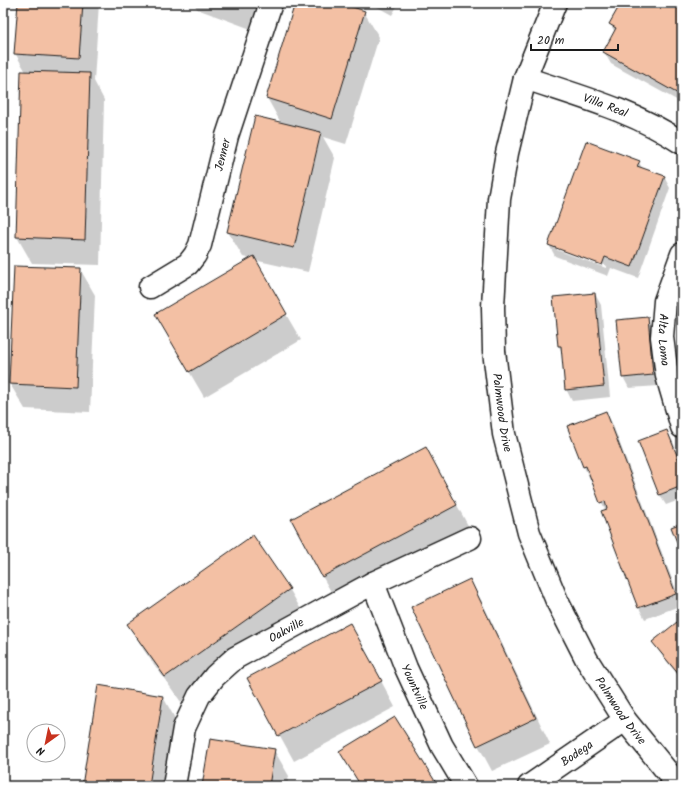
<svg xmlns="http://www.w3.org/2000/svg" width="685" height="789" viewBox="0 0 685 789" font-family="Kalam,sans-serif">
<rect width="100%" height="100%" fill="#fff"/>
<filter id="ink" filterUnits="userSpaceOnUse"><feTurbulence type="fractalNoise" baseFrequency=".025" numOctaves="2"/><feDisplacementMap in="SourceGraphic" scale="8" xChannelSelector="R" yChannelSelector="G"/><feConvolveMatrix kernelMatrix="1 2 1 2 8 2 1 2 1" color-interpolation-filters="sRGB"/></filter>
<g filter="url(#ink)">
<g fill="#0003" fill-rule="evenodd">
<path d="M19 3H99L94 81 104 100 100 265 32 263 17 237 22 72H26L15 53Z"/>
<path d="M194 3H270L259 32 197 9Z"/>
<path d="M296 3H337L364 12 379 37 346 144 323 137 335 158 308 272 254 260 301 340 204 397 156 315 251 259 243 257 228 232 281 123 267 98Z"/>
<path d="M370 3H399L392 15Z"/>
<path d="M622 3H682V103L611 64 604 52 615 32 610 24Z"/>
<path d="M639 162 643 170 664 177 670 188 638 278 611 268 608 276 555 256 549 245ZM557 247 607 266 606 268 557 250Z"/>
<path d="M80 269 95 295 90 412 25 409 10 384Z"/>
<path d="M595 294 601 305 610 397 572 401 566 389 562 352 559 346Z"/>
<path d="M647 318 654 329 659 386 629 388 623 377Z"/>
<path d="M606 412 612 423 682 605 645 619 639 608 606 511 584 467 569 426Z"/>
<path d="M667 431 673 442 682 465V499L666 505 659 494Z"/>
<path d="M426 448 471 531 337 602 322 576Z"/>
<path d="M252 537 290 590 304 615 181 702 143 649 129 624Z"/>
<path d="M470 580 484 606 550 744 492 771 478 745Z"/>
<path d="M682 619V680L660 653 653 642Z"/>
<path d="M364 649 395 707 294 761 248 678Z"/>
<path d="M163 697 177 722 167 786H83Z"/>
<path d="M274 750 289 776 287 786H203Z"/>
</g>
<g fill="#f3c0a4" stroke="#1c1c1c">
<path d="M18 3H83L79 58 14 54Z"/>
<path d="M233 3H246L244 7Z"/>
<path d="M295 3H340L365 11 332 119 266 98Z"/>
<path d="M621 3H682V96L603 52 616 28 609 24Z"/>
<path d="M21 71 90 73 85 240 16 237Z"/>
<path d="M255 116 321 132 294 248 227 232Z"/>
<path d="M586 141 640 161 637 166 665 176 632 267 605 257 602 265 548 245Z"/>
<path d="M254 256 287 314 189 372 155 314Z"/>
<path d="M14 266 81 268 76 387 9 384Z"/>
<path d="M595 293 604 386 565 390 561 346H558L553 297Z"/>
<path d="M648 317 653 375 622 378 616 320Z"/>
<path d="M606 411 676 594 638 608 601 511 607 509 605 501 600 503 586 466 583 467 567 426Z"/>
<path d="M667 430 682 468V486L659 495 638 441Z"/>
<path d="M426 447 457 505 322 577 291 519Z"/>
<path d="M682 523V555L671 527Z"/>
<path d="M253 535 290 589 165 677 127 624Z"/>
<path d="M470 579 536 718 477 746 411 607Z"/>
<path d="M682 618V675L680 676 652 642Z"/>
<path d="M350 623 382 681 278 736 247 678Z"/>
<path d="M98 685 163 696 149 786H82Z"/>
<path d="M395 717 438 786H361L339 751Z"/>
<path d="M210 739 275 749 269 786H202Z"/>
</g>
<g fill="none" stroke-linecap="round" stroke-linejoin="round">
<defs>
<g id="street">
<path id="s1" d="M525 78C578 96 635 111 682 143"/>
<path id="s2" d="M682 254 665 301 662 337 667 376 682 427"/>
<path id="s3" d="M150 287 188 264 195 255 200 245 227 136 271 3"/>
<path id="s4" d="M373 583 406 668 442 746 466 786"/>
<path id="s5" d="M174 786 184 728 199 696 215 676 235 658 373 583 470 538"/>
<path id="s6" d="M529 786 625 720"/>
</g>
<g id="secondary">
<path id="s7" d="M555 3 525 78 507 153 499 199 493 307 494 351 504 434 529 533 557 601 587 660 625 720 679 786"/>
</g>
</defs>
<use href="#street" stroke="#1c1c1c" stroke-width="25"/>
<use href="#secondary" stroke="#1c1c1c" stroke-width="25"/>
<use href="#street" stroke="#fff" stroke-width="22"/>
<use href="#secondary" stroke="#fff" stroke-width="22"/>
</g>
</g>
<g text-anchor="middle" dominant-baseline="central" stroke-width="3.5" stroke-linejoin="round" paint-order="stroke">
<g font-size="12" fill="#1c1c1c" stroke="#fff">
<text stroke="none"><textPath href="#s1" startOffset="85">Villa Real</textPath></text>
<text stroke="none"><textPath href="#s3" startOffset="160">Jenner</textPath></text>
<text stroke="none"><textPath href="#s2" startOffset="89">Alta Loma</textPath></text>
<text stroke="none"><textPath href="#s7" startOffset="419">Palmwood Drive</textPath></text>
<text stroke="none"><textPath href="#s5" startOffset="205">Oakville</textPath></text>
<text stroke="none"><textPath href="#s4" startOffset="112">Yountville</textPath></text>
<text stroke="none"><textPath href="#s7" startOffset="743">Palmwood Drive</textPath></text>
<text stroke="none"><textPath href="#s6" startOffset="58">Bodega</textPath></text>
</g>
</g>
<rect width="685" height="789" fill="none" stroke="#fff" stroke-width="16"/>
<rect x="8" y="8" width="669" height="773" fill="none" stroke="#1c1c1c" stroke-width="1.5" filter="url(#ink)"/>
<g transform="translate(46 743) rotate(213)"><circle r="19" fill="#ffffff" stroke="#a4a4a4"/>
<path d="M0-3L7 15L0 10L-7 15Z" fill="#c8321e"/>
<text y="-6" font-size="11" font-weight="bold" text-anchor="middle" fill="#1c1c1c">N</text>
</g>
<path d="M531 44v6h87v-6" fill="none" stroke="#1c1c1c" stroke-width="2"/>
<text x="537" y="44" font-size="12" fill="#1c1c1c" stroke="#ffffff" stroke-width="3" paint-order="stroke">20 m</text>
</svg>
